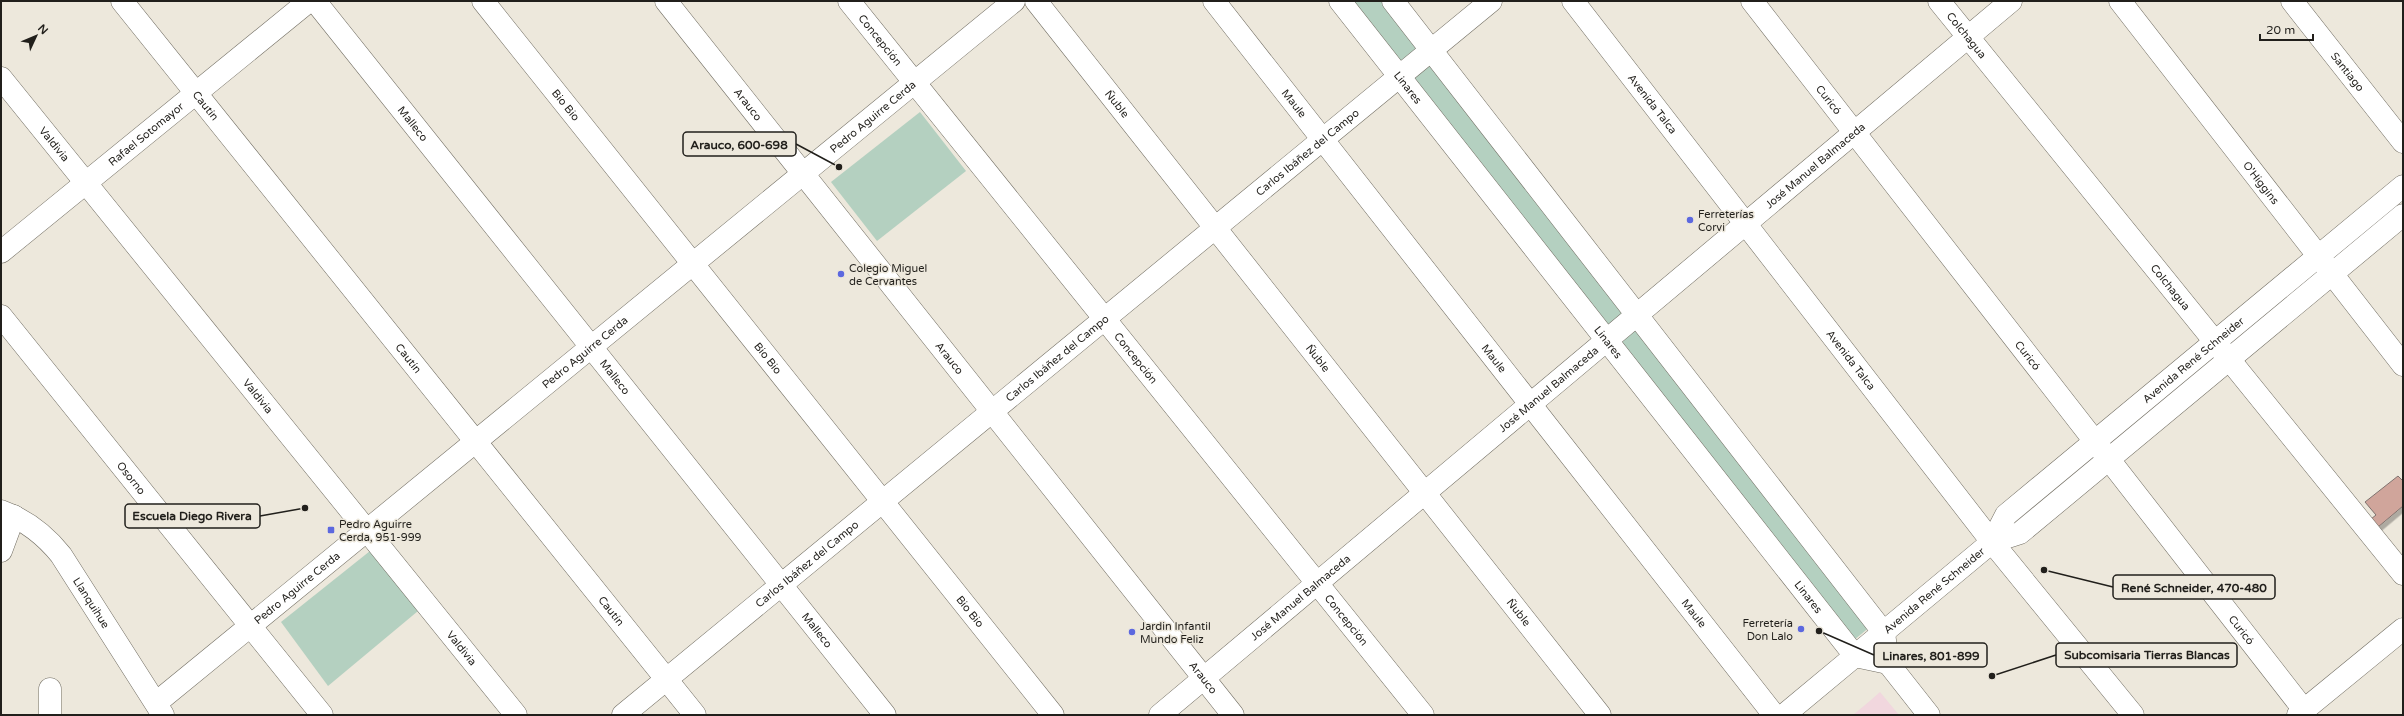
<svg xmlns="http://www.w3.org/2000/svg" width="2404" height="716" viewBox="0 0 2404 716" font-family="'Varela Round',sans-serif">
<defs>
<filter id="shadow"><feDropShadow dx="3.5" dy="3.5" stdDeviation="0" flood-color="#0004"/></filter>
</defs>
<rect width="100%" height="100%" fill="#ede8dc"/>
<path fill="#f1d7de" d="M1880 692 1899 715H1853L1871 700Z"/>
<g fill="#b4d0c0">
<path d="M1351 1H1381L1871 626 1854 640Z"/>
<path d="M920 112 966 171 877 241 831 182Z"/>
<path d="M370 551 418 611 328 686 281 622Z"/>
</g>
<path fill="#d0a59b" stroke="#80736f" filter="url(#shadow)" d="M2398 476 2403 481V506L2378 527 2371 519 2376 515 2365 502Z"/>
<g fill="none" stroke-linecap="round" stroke-linejoin="round">
<defs>
<g id="minor">
<path id="s1" d="M122 1 695 715"/>
<path id="s2" d="M315 1 885 715"/>
<path id="s3" d="M483 1 1053 715"/>
<path id="s4" d="M666 1 1233 715"/>
<path id="s5" d="M849 1 1423 715"/>
<path id="s6" d="M1036 1 1600 715"/>
<path id="s7" d="M1214 1 1774 715"/>
<path id="s8" d="M1752 1 2304 710"/>
<path id="s9" d="M1939 1 2403 574"/>
<path id="s10" d="M2120 1 2403 365"/>
<path id="s11" d="M2292 1 2403 142"/>
<path id="s12" d="M1 78 516 715"/>
<path id="s13" d="M1 252 309 1"/>
<path id="s14" d="M1 316 322 715"/>
<path id="s15" d="M1 511C26 520 45 535 61 555L163 715"/>
<path d="M1 551 14 516"/>
<path d="M1884 633 1888 663 1929 715"/>
<path d="M50 689V715"/>
<path id="s16" d="M156 703 1014 1"/>
<path id="s17" d="M623 715 1491 1"/>
<path id="s18" d="M1160 715 2011 1"/>
<path d="M1784 715 1855 656 1888 663"/>
<path d="M2298 715 2403 629"/>
</g>
<g id="major">
<path id="s19" d="M1340 1 1855 656 1992 542 2006 515 2403 186"/>
<path d="M1393 1 1884 633"/>
<path id="s20" d="M1573 1 1992 542 2133 715"/>
<path d="M1992 542 2020 533 2403 215"/>
</g>
</defs>
<use href="#minor" stroke="#726e63" stroke-width="23"/>
<use href="#major" stroke="#726e63" stroke-width="23"/>
<use href="#minor" stroke="#fff" stroke-width="22"/>
<use href="#major" stroke="#fff" stroke-width="22"/>
</g>
<g fill="#5c68df" stroke="#ede8dc" stroke-width="1.5">
<circle cx="1690" cy="220" r="4"/>
<circle cx="841" cy="274" r="4"/>
<rect x="327" y="526" width="8" height="8" rx="2"/>
<circle cx="1801" cy="629" r="4"/>
<circle cx="1132" cy="632" r="4"/>
</g>
<g text-anchor="middle" dominant-baseline="central" stroke-width="3" stroke-linejoin="round" paint-order="stroke">
<g font-size="11" fill="#211f1b" stroke="#ede8dc">
<text stroke="none"><textPath href="#s9" startOffset="44">Colchagua</textPath></text>
<text stroke="none"><textPath href="#s5" startOffset="50">Concepción</textPath></text>
<text stroke="none"><textPath href="#s11" startOffset="90">Santiago</textPath></text>
<text stroke="none"><textPath href="#s19" startOffset="110">Linares</textPath></text>
<text stroke="none"><textPath href="#s8" startOffset="125">Curicó</textPath></text>
<text stroke="none"><textPath href="#s7" startOffset="130">Maule</textPath></text>
<text stroke="none"><textPath href="#s4" startOffset="132">Arauco</textPath></text>
<text stroke="none"><textPath href="#s6" startOffset="131">Ñuble</textPath></text>
<text stroke="none"><textPath href="#s20" startOffset="130">Avenida Talca</textPath></text>
<text stroke="none"><textPath href="#s1" startOffset="134">Cautín</textPath></text>
<text stroke="none"><textPath href="#s3" startOffset="133">Bio Bio</textPath></text>
<text stroke="none"><textPath href="#s16" startOffset="926">Pedro Aguirre Cerda</textPath></text>
<text stroke="none"><textPath href="#s2" startOffset="157">Malleco</textPath></text>
<text stroke="none"><textPath href="#s13" startOffset="187">Rafael Sotomayor</textPath></text>
<text stroke="none"><textPath href="#s12" startOffset="85">Valdivia</textPath></text>
<text stroke="none"><textPath href="#s17" startOffset="886">Carlos Ibáñez del Campo</textPath></text>
<text stroke="none"><textPath href="#s18" startOffset="855">José Manuel Balmaceda</textPath></text>
<text stroke="none"><textPath href="#s10" startOffset="230">O'Higgins</textPath></text>
<text stroke="none"><textPath href="#s9" startOffset="368">Colchagua</textPath></text>
<text stroke="none"><textPath href="#s19" startOffset="434">Linares</textPath></text>
<text stroke="none"><textPath href="#s16" startOffset="554">Pedro Aguirre Cerda</textPath></text>
<text stroke="none"><textPath href="#s8" startOffset="449">Curicó</textPath></text>
<text stroke="none"><textPath href="#s1" startOffset="458">Cautín</textPath></text>
<text stroke="none"><textPath href="#s3" startOffset="457">Bio Bio</textPath></text>
<text stroke="none"><textPath href="#s4" startOffset="456">Arauco</textPath></text>
<text stroke="none"><textPath href="#s17" startOffset="562">Carlos Ibáñez del Campo</textPath></text>
<text stroke="none"><textPath href="#s5" startOffset="458">Concepción</textPath></text>
<text stroke="none"><textPath href="#s6" startOffset="455">Ñuble</textPath></text>
<text stroke="none"><textPath href="#s7" startOffset="454">Maule</textPath></text>
<text stroke="none"><textPath href="#s19" startOffset="1285">Avenida René Schneider</textPath></text>
<text stroke="none"><textPath href="#s20" startOffset="454">Avenida Talca</textPath></text>
<text stroke="none"><textPath href="#s2" startOffset="481">Malleco</textPath></text>
<text stroke="none"><textPath href="#s18" startOffset="507">José Manuel Balmaceda</textPath></text>
<text stroke="none"><textPath href="#s12" startOffset="409">Valdivia</textPath></text>
<text stroke="none"><textPath href="#s14" startOffset="208">Osorno</textPath></text>
<text stroke="none"><textPath href="#s17" startOffset="238">Carlos Ibáñez del Campo</textPath></text>
<text stroke="none"><textPath href="#s16" startOffset="182">Pedro Aguirre Cerda</textPath></text>
<text stroke="none"><textPath href="#s19" startOffset="936">Avenida René Schneider</textPath></text>
<text stroke="none"><textPath href="#s18" startOffset="183">José Manuel Balmaceda</textPath></text>
<text stroke="none"><textPath href="#s19" startOffset="758">Linares</textPath></text>
<text stroke="none"><textPath href="#s15" startOffset="132">Llanquihue</textPath></text>
<text stroke="none"><textPath href="#s1" startOffset="782">Cautín</textPath></text>
<text stroke="none"><textPath href="#s3" startOffset="781">Bio Bio</textPath></text>
<text stroke="none"><textPath href="#s6" startOffset="779">Ñuble</textPath></text>
<text stroke="none"><textPath href="#s7" startOffset="778">Maule</textPath></text>
<text stroke="none"><textPath href="#s5" startOffset="794">Concepción</textPath></text>
<text stroke="none"><textPath href="#s2" startOffset="805">Malleco</textPath></text>
<text stroke="none"><textPath href="#s8" startOffset="797">Curicó</textPath></text>
<text stroke="none"><textPath href="#s12" startOffset="733">Valdivia</textPath></text>
<text stroke="none"><textPath href="#s4" startOffset="864">Arauco</textPath></text>
</g>
<g font-size="11" fill="#211f1b" stroke="#ede8dc" text-anchor="start">
<text x="1698" y="214">Ferreterías<tspan x="1698" dy="13">Corvi</tspan></text>
<text x="849" y="268">Colegio Miguel<tspan x="849" dy="13">de Cervantes</tspan></text>
<text x="339" y="524">Pedro Aguirre<tspan x="339" dy="13">Cerda, 951-999</tspan></text>
<text x="1793" y="623" text-anchor="end">Ferretería<tspan x="1793" dy="13">Don Lalo</tspan></text>
<text x="1140" y="626">Jardin Infantil<tspan x="1140" dy="13">Mundo Feliz</tspan></text>
</g>
</g>
<path fill="none" stroke="#211f1b" stroke-width="1.5" d="M839 167L796 144M305 508L260 516M2044 570L2113 587M1992 676L2056 655M1819 631L1874 655"/>
<g fill="#211f1b" stroke="#ede8dc" stroke-width="1.5">
<circle cx="839" cy="167" r="4"/>
<circle cx="305" cy="508" r="4"/>
<circle cx="2044" cy="570" r="4"/>
<circle cx="1992" cy="676" r="4"/>
<circle cx="1819" cy="631" r="4"/>
</g>
<g fill="#ede8dc" stroke="#211f1b" stroke-width="1.5">
<rect x="683" y="132" width="113" height="24" rx="4"/>
<rect x="125" y="504" width="135" height="24" rx="4"/>
<rect x="2113" y="575" width="162" height="24" rx="4"/>
<rect x="2056" y="643" width="181" height="24" rx="4"/>
<rect x="1874" y="643" width="113" height="24" rx="4"/>
</g>
<g font-size="12" text-anchor="middle" font-weight="bold" fill="#211f1b">
<text x="739" y="149">Arauco, 600-698</text>
<text x="192" y="520">Escuela Diego Rivera</text>
<text x="2194" y="592">René Schneider, 470-480</text>
<text x="2147" y="659">Subcomisaria Tierras Blancas</text>
<text x="1931" y="660">Linares, 801-899</text>
</g>
<rect width="2404" height="716" fill="none" stroke="#211f1b" stroke-width="4"/>
<g transform="translate(36 36) rotate(46)" stroke="#ede8dc" stroke-width="3" paint-order="stroke">
<path d="M0-3L7 15L0 10L-7 15Z" fill="#211f1b"/>
<text y="-6" font-size="11" font-weight="bold" text-anchor="middle" fill="#211f1b">N</text>
</g>
<path d="M2260 34v6h53v-6" fill="none" stroke="#211f1b" stroke-width="2"/>
<text x="2266" y="34" font-size="12" fill="#211f1b" stroke="#ede8dc" stroke-width="3" paint-order="stroke">20 m</text>
</svg>
